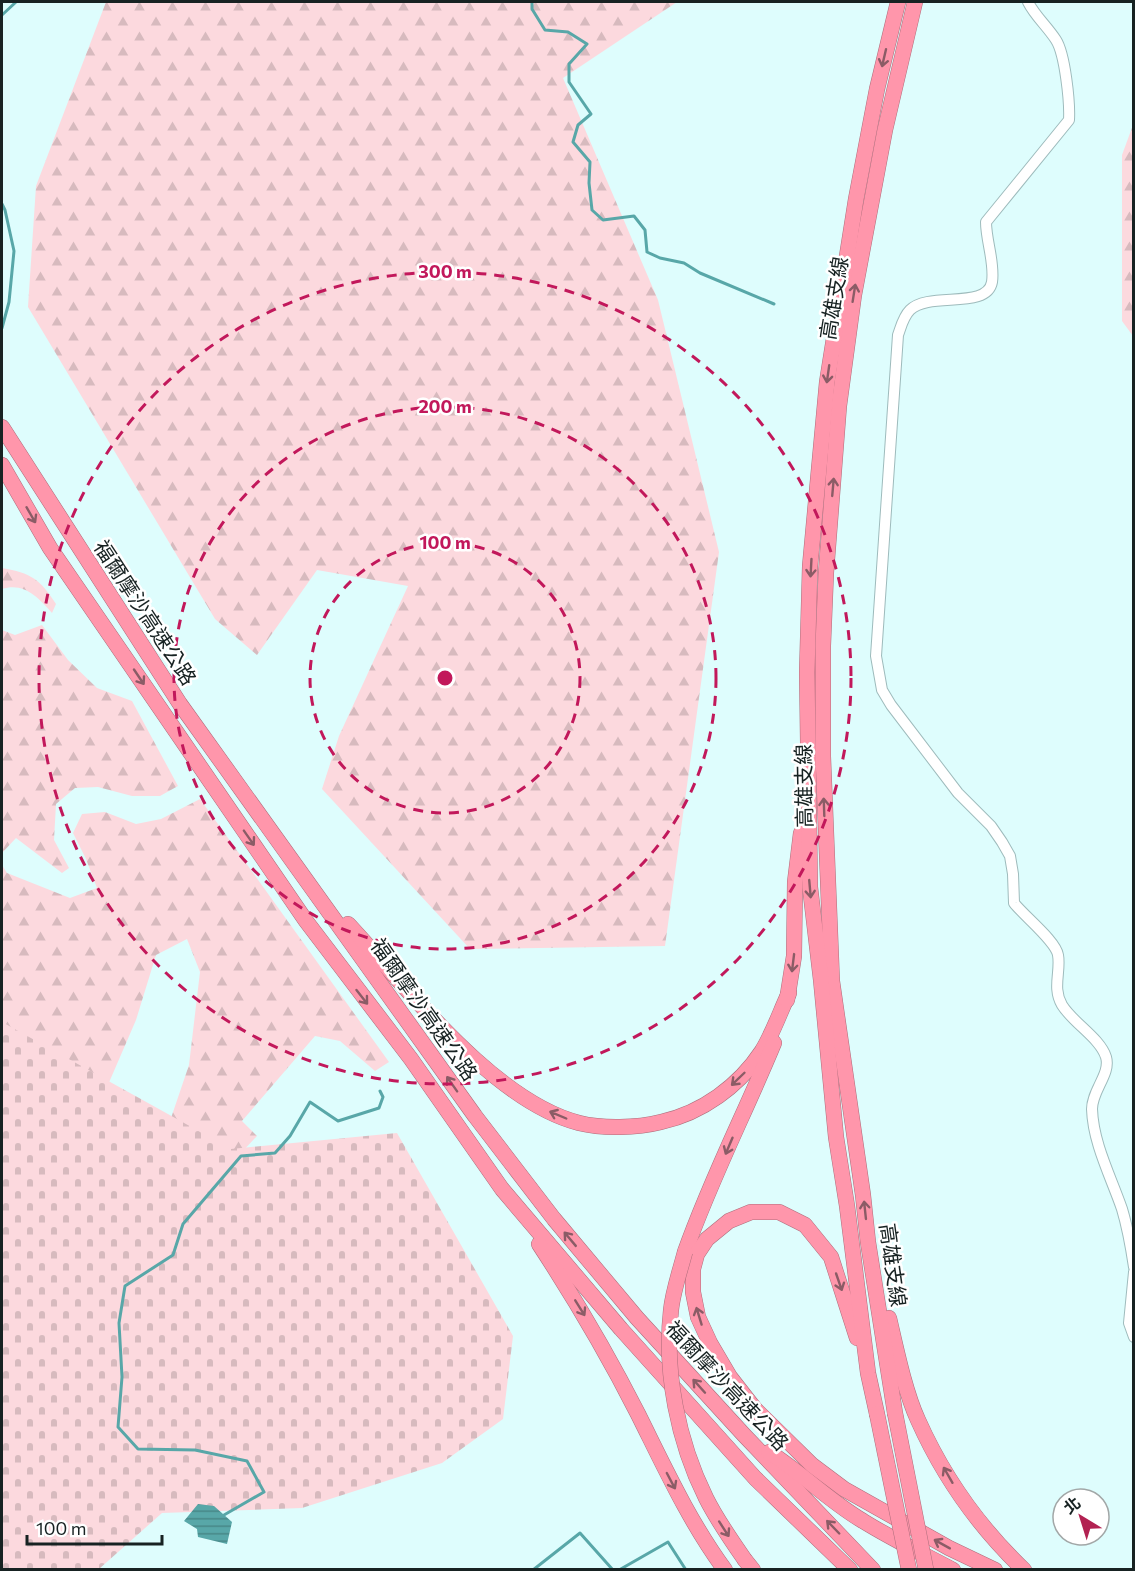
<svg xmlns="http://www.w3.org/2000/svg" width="1135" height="1571" viewBox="0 0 1135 1571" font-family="Commissioner,'Noto Sans TC',sans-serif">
<defs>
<pattern id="forest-firs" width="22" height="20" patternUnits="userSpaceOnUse" patternTransform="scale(1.5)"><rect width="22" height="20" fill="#fcd9de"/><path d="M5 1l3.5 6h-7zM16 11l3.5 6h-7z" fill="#d7babe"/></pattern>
<pattern id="cemetery-stones" width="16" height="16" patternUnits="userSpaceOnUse" patternTransform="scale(1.5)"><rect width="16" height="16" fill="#fcd9de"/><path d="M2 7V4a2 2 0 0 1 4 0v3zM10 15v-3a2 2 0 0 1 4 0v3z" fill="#d7babe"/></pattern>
<pattern id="water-rules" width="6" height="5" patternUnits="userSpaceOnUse" patternTransform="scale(1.5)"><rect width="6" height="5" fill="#58a7a8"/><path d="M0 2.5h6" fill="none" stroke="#488888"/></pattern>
</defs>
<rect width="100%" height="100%" fill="#defdfd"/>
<g fill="url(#forest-firs)">
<path d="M106 2H677L563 78 658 300 719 552 665 946 470 949 322 789 339 736 408 586 317 570 257 655 215 619 28 307 36 186Z"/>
<path d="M1133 125V336L1122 321V155Z"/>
<path d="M2 568C31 573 40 579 56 604L52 613C38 597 24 582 2 589Z"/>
<path d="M42 625 68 660 97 688 132 701 178 786 160 796H132L98 787 75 788 56 804 54 840 69 868 62 873 16 838 2 853V630L15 635Z"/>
<path d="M200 799 389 1062 375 1071 340 1041 315 1036 242 1121 257 1136 193 1204 152 1174 189 1065 200 972 187 939 156 955 136 1020 101 1101 2 1247V865L7 873 70 898 97 888 86 859 73 833 82 814 105 812 136 824 161 819Z"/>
</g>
<path fill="url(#cemetery-stones)" d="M2 1022 231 1149 397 1133 513 1336 503 1419 442 1463 302 1508 162 1513 99 1569H2Z"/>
<path fill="url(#water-rules)" d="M198 1504 214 1506 232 1522 227 1544 198 1537 197 1529 184 1521Z"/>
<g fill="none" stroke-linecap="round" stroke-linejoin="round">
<g stroke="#58a7a8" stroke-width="3">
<path d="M532 2V9L545 30 568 32 587 44 569 64V82L591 114 578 125 573 142 590 162 589 183 592 210 603 220 634 216 645 230 647 252 660 258 684 263 700 273 774 304"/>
<path d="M2 15 16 2"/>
<path d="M2 204 5 210 14 251 9 302 2 328"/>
<path d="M224 1515 264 1492 247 1461 195 1450 138 1449 118 1427 122 1377 119 1323 125 1286 173 1255 183 1224 241 1156 275 1153 290 1136 310 1102 338 1121 379 1108 383 1097 380 1091"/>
<path d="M533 1570 580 1533 613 1570"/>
<path d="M619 1570 668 1542 686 1570"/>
</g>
<defs>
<g id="tertiary">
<path d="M1028 2C1035 16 1047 26 1056 40 1065 54 1070 102 1069 120L986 222C986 241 995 263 992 282 987 310 929 291 910 310 903 317 901 327 898 335L876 656 882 690 891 705 958 793 991 826 1002 842 1010 856 1013 874 1014 903C1024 916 1056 941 1058 955 1061 971 1052 988 1062 1005 1073 1023 1100 1038 1106 1057 1111 1074 1092 1090 1092 1109 1093 1143 1111 1177 1122 1209 1128 1229 1131 1247 1134 1267"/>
<path d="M1134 1272 1129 1323 1134 1337"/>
</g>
<g id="motorway">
<path d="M2 427 180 704 475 1116 554 1219 637 1318 744 1435 873 1570"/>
<path d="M2 465 50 548 306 921 411 1059 502 1189 621 1329 755 1478 850 1570"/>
<path d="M348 924C407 987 493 1101 579 1123 603 1129 637 1128 661 1122 702 1113 739 1086 762 1051 773 1033 780 1012 789 993"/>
<path d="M787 1000 794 956 795 882 801 833"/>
<path d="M539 1244C575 1299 608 1355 638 1414 665 1468 689 1521 725 1570"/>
<path d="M685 1252C710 1181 745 1113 774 1043"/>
<path d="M889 1318C896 1348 905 1392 918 1420 943 1476 980 1528 1024 1570"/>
<path d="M857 1338 831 1257 805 1225 779 1212H751L729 1221 707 1239 697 1254 693 1269V1292L698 1317 710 1343 730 1377 755 1409 812 1465 844 1489 949 1548 995 1570"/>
<path d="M895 1413 868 1242 863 1195 832 981 823 756V646L826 573 839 406 854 295 885 130 915 2"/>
<path d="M877 1414 868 1373 847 1206 836 1137 821 980 810 887 807 672 810 566 827 382 856 199 877 89 898 2"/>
<path d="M769 1452C802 1473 829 1501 863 1521 892 1539 923 1554 953 1570"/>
<path d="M745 1560 753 1570"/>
</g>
</defs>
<use href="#tertiary" stroke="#9ebbbc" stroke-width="12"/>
<use href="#motorway" stroke="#ae6d7b" stroke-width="16"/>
<use href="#tertiary" stroke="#fff" stroke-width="10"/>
<use href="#motorway" stroke="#ff96ab" stroke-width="15"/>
<defs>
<g id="motorway-bridge">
<path d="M685 1252C680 1271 673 1291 671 1310 664 1372 678 1442 706 1498 717 1520 731 1540 745 1560"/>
<path d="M895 1413 926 1570"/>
<path d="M877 1414 909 1570"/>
</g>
</defs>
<use href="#motorway-bridge" stroke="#ae6d7b" stroke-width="16" stroke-linecap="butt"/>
<use href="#motorway-bridge" stroke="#ff96ab" stroke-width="15"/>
</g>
<defs><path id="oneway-shaft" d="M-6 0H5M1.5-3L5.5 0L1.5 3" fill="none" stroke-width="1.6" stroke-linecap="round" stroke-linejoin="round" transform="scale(1.5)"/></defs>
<g stroke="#8b5c66">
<use href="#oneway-shaft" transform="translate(884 58) rotate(103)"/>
<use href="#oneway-shaft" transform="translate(854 293) rotate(-81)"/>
<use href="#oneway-shaft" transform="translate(828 374) rotate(98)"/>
<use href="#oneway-shaft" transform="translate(833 487) rotate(-85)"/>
<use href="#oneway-shaft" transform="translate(31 515) rotate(60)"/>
<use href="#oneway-shaft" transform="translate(811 568) rotate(93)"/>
<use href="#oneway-shaft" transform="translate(139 677) rotate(56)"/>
<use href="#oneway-shaft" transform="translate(824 807) rotate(-92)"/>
<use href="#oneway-shaft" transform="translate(249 838) rotate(55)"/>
<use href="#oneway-shaft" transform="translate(810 889) rotate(85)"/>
<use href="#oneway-shaft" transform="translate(793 963) rotate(97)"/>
<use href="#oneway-shaft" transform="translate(362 997) rotate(52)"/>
<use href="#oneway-shaft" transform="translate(738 1079) rotate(136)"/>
<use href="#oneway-shaft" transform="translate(452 1084) rotate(-125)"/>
<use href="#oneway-shaft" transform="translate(558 1115) rotate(-157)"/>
<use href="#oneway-shaft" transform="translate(729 1146) rotate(113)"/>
<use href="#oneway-shaft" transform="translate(865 1210) rotate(-96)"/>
<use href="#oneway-shaft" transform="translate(570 1239) rotate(-130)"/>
<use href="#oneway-shaft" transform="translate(839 1282) rotate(71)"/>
<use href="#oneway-shaft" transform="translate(580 1308) rotate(58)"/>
<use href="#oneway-shaft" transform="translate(699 1316) rotate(-107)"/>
<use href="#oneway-shaft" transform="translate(699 1386) rotate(-132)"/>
<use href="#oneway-shaft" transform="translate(948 1475) rotate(-120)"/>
<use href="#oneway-shaft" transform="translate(671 1481) rotate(62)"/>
<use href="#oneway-shaft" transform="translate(833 1527) rotate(-134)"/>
<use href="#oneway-shaft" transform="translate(724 1529) rotate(57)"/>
<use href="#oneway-shaft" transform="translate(942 1544) rotate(-151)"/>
</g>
<g fill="none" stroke="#c2185b" stroke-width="3" stroke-dasharray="10 8">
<circle cx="445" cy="678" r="135"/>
<circle cx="445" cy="678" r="271"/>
<circle cx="445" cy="678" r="406"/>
</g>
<g text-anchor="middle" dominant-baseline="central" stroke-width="5" stroke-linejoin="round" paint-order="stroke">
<g font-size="21" fill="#172222" stroke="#fff">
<text transform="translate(833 298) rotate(-81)">高雄支線</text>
<text transform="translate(146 612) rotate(57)">福爾摩沙高速公路</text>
<text transform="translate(803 786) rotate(-91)">高雄支線</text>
<text transform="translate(425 1009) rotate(55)">福爾摩沙高速公路</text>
<text transform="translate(894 1265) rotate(82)">高雄支線</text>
<text transform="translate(728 1385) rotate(47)">福爾摩沙高速公路</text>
</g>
</g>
<circle cx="445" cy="678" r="9" fill="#c2185b" stroke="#fff" stroke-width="3"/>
<g font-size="18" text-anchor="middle" font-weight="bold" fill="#c2185b" stroke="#fff" stroke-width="5" stroke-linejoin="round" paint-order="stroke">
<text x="445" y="278">300 m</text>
<text x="445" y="413">200 m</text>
<text x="445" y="549">100 m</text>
</g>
<rect width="1135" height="1571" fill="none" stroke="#172222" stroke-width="6"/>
<g transform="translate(1081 1517) rotate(322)"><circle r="28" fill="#ffffff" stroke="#a2a7a7" stroke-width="1.5"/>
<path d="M0-4.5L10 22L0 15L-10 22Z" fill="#b22252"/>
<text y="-9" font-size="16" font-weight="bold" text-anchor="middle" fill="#172222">北</text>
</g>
<path d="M27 1535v9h135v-9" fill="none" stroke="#172222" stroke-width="3"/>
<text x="36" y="1535" font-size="18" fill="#172222" stroke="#ffffff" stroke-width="4.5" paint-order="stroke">100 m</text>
</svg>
